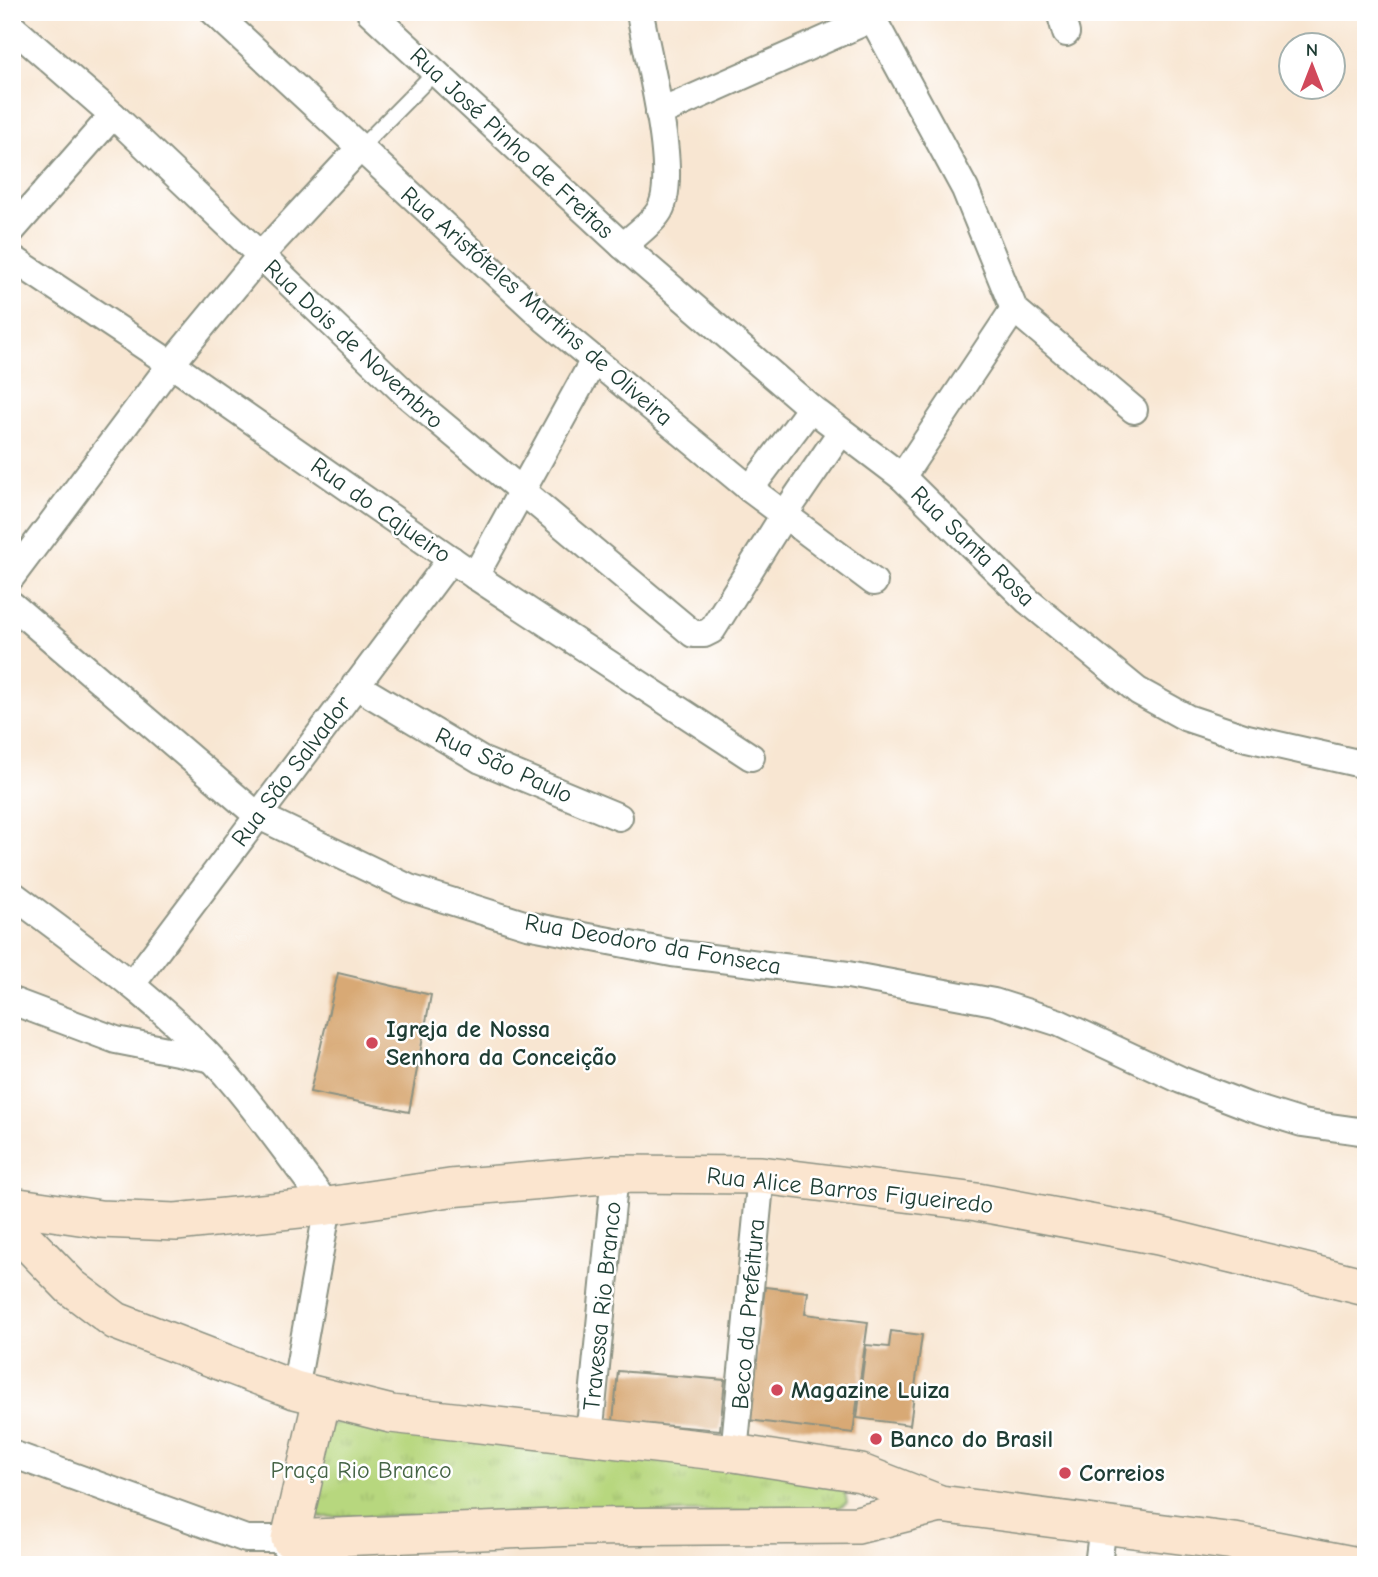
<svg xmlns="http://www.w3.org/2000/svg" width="1378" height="1577" viewBox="0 0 1378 1577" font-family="'Comic Neue',sans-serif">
<defs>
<pattern id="park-tufts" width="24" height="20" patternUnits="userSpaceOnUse" patternTransform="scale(1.75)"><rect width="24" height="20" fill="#b7d77e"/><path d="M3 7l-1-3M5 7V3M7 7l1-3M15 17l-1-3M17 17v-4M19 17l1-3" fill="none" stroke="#9db96e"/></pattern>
</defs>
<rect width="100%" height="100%" fill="#fff"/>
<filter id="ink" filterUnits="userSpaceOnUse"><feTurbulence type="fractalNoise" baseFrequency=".0143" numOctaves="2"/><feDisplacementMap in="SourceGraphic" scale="14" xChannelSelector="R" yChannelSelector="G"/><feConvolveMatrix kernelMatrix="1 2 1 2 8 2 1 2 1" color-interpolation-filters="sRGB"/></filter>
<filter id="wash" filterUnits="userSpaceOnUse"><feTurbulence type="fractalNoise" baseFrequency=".00686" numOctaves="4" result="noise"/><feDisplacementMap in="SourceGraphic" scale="28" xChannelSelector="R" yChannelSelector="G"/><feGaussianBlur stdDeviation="1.57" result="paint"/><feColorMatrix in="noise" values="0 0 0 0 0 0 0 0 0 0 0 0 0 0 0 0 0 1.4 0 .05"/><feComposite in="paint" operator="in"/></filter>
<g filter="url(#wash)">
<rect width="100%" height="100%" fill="#f8e6d2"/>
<path fill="url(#park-tufts)" stroke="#6b8a59" stroke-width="2" d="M346 1419 842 1477 847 1503 833 1510 321 1517 303 1503 321 1430Z"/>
<g id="blocks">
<g fill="#d8a975">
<path d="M338 973 431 995 409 1112 310 1092Z"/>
<path d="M765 1287 808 1292 805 1314 868 1322 853 1433 748 1420Z"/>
<path d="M891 1331 922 1335 910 1425 857 1418 866 1345 889 1347Z"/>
<path d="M618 1371 725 1380 720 1430 613 1421Z"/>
</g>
</g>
</g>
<g filter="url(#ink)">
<use href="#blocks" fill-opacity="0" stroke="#8c9283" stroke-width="2"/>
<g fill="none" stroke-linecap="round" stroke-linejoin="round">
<defs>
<path id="lane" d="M360 148 435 72"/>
<g id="street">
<path d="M214 12 546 320 750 489 874 582"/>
<path d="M370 12 623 246 811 408 902 477 1028 601 1138 691 1187 718 1247 738 1366 765"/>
<path d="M869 12 965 189 1014 309 1134 410"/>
<path d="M1060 12 1066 33"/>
<path d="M12 27 113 115 406 394 693 634H704L712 630 784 515 841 432"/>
<path d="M659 113 871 19"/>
<path d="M12 230 113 115"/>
<path d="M623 246C634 236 650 225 658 213 682 180 646 54 640 12"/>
<path d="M12 258 171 364 475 576 751 757"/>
<path d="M902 477 1014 309"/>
<path d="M750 489 811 408"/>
<path d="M12 576 171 364 260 256 360 148"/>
<path d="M475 576 594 360"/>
<path d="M12 605 257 815 409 888 527 925 599 939 672 953 848 975 994 1002 1057 1022 1181 1080 1248 1106 1302 1123 1366 1132"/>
<path d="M355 685 481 760 619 817"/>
<path d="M12 894C88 951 173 1010 234 1084 267 1123 296 1166 328 1206L295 1390"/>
<path d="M132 984 451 559"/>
<path d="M12 1001 116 1040 208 1058"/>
<path d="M589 1437 615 1174"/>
<path d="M734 1453 761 1175"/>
<path d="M12 1454 246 1539H290L286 1565"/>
<path d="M1098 1565 1103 1525"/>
</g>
<g id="secondary">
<path d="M12 1206 100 1219 176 1222 328 1206 450 1188 615 1174 761 1175 977 1202 1159 1236 1366 1287"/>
<path d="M12 1226 71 1287 116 1321 295 1390 391 1414 734 1453 861 1473 940 1504 1234 1542 1352 1565"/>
<path d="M322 1398 290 1539 576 1527 857 1525 940 1504"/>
</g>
</defs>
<use href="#lane" stroke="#8c9283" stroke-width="18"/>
<use href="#street" stroke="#8c9283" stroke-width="30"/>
<use href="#secondary" stroke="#8c9283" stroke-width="40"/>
<use href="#lane" stroke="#fff" stroke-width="14"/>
<use href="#street" stroke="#fff" stroke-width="26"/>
<use href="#secondary" stroke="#fbe5cf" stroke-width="37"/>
</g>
</g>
<g fill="#d1495b" stroke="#fff" stroke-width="2.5">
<circle cx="372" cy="1043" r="7"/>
<circle cx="777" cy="1390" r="7"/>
<circle cx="876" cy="1439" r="7"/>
<circle cx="1065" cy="1473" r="7"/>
</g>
<g text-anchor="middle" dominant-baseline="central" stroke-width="5" stroke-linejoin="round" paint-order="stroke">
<g font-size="24" fill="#1f3d34" stroke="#fff">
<text transform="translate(512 143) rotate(43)">Rua José Pinho de Freitas</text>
<text transform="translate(537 306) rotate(41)">Rua Aristóteles Martins de Oliveira</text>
<text transform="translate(354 344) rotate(43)">Rua Dois de Novembro</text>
<text transform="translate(381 510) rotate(35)">Rua do Cajueiro</text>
<text transform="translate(973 546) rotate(44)">Rua Santa Rosa</text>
<text transform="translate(504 765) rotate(25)">Rua São Paulo</text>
<text transform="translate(291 771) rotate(-53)">Rua São Salvador</text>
<text transform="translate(653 944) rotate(10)">Rua Deodoro da Fonseca</text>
<text transform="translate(850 1190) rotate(6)">Rua Alice Barros Figueiredo</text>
<text transform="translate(602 1306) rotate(-84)">Travessa Rio Branco</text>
<text transform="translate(748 1314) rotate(-85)">Beco da Prefeitura</text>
</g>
<g font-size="24" font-weight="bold" fill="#1f3d34" stroke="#fff" text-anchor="start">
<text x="386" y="1029">Igreja de Nossa<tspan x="386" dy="28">Senhora da Conceição</tspan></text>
<text x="791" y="1390">Magazine Luiza</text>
<text x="890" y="1439">Banco do Brasil</text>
<text x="1079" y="1473">Correios</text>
</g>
<g font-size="24" fill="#456446" stroke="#fff">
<text x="361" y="1470">Praça Rio Branco</text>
</g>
</g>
<rect width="1378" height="1577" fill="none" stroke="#fff" stroke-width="42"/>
<g transform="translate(1312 66)"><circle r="33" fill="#ffffff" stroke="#a5b1ae" stroke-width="2"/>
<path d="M0-5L12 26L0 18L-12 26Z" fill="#d1495b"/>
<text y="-10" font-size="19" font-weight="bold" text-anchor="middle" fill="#1f3d34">N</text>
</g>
</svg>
